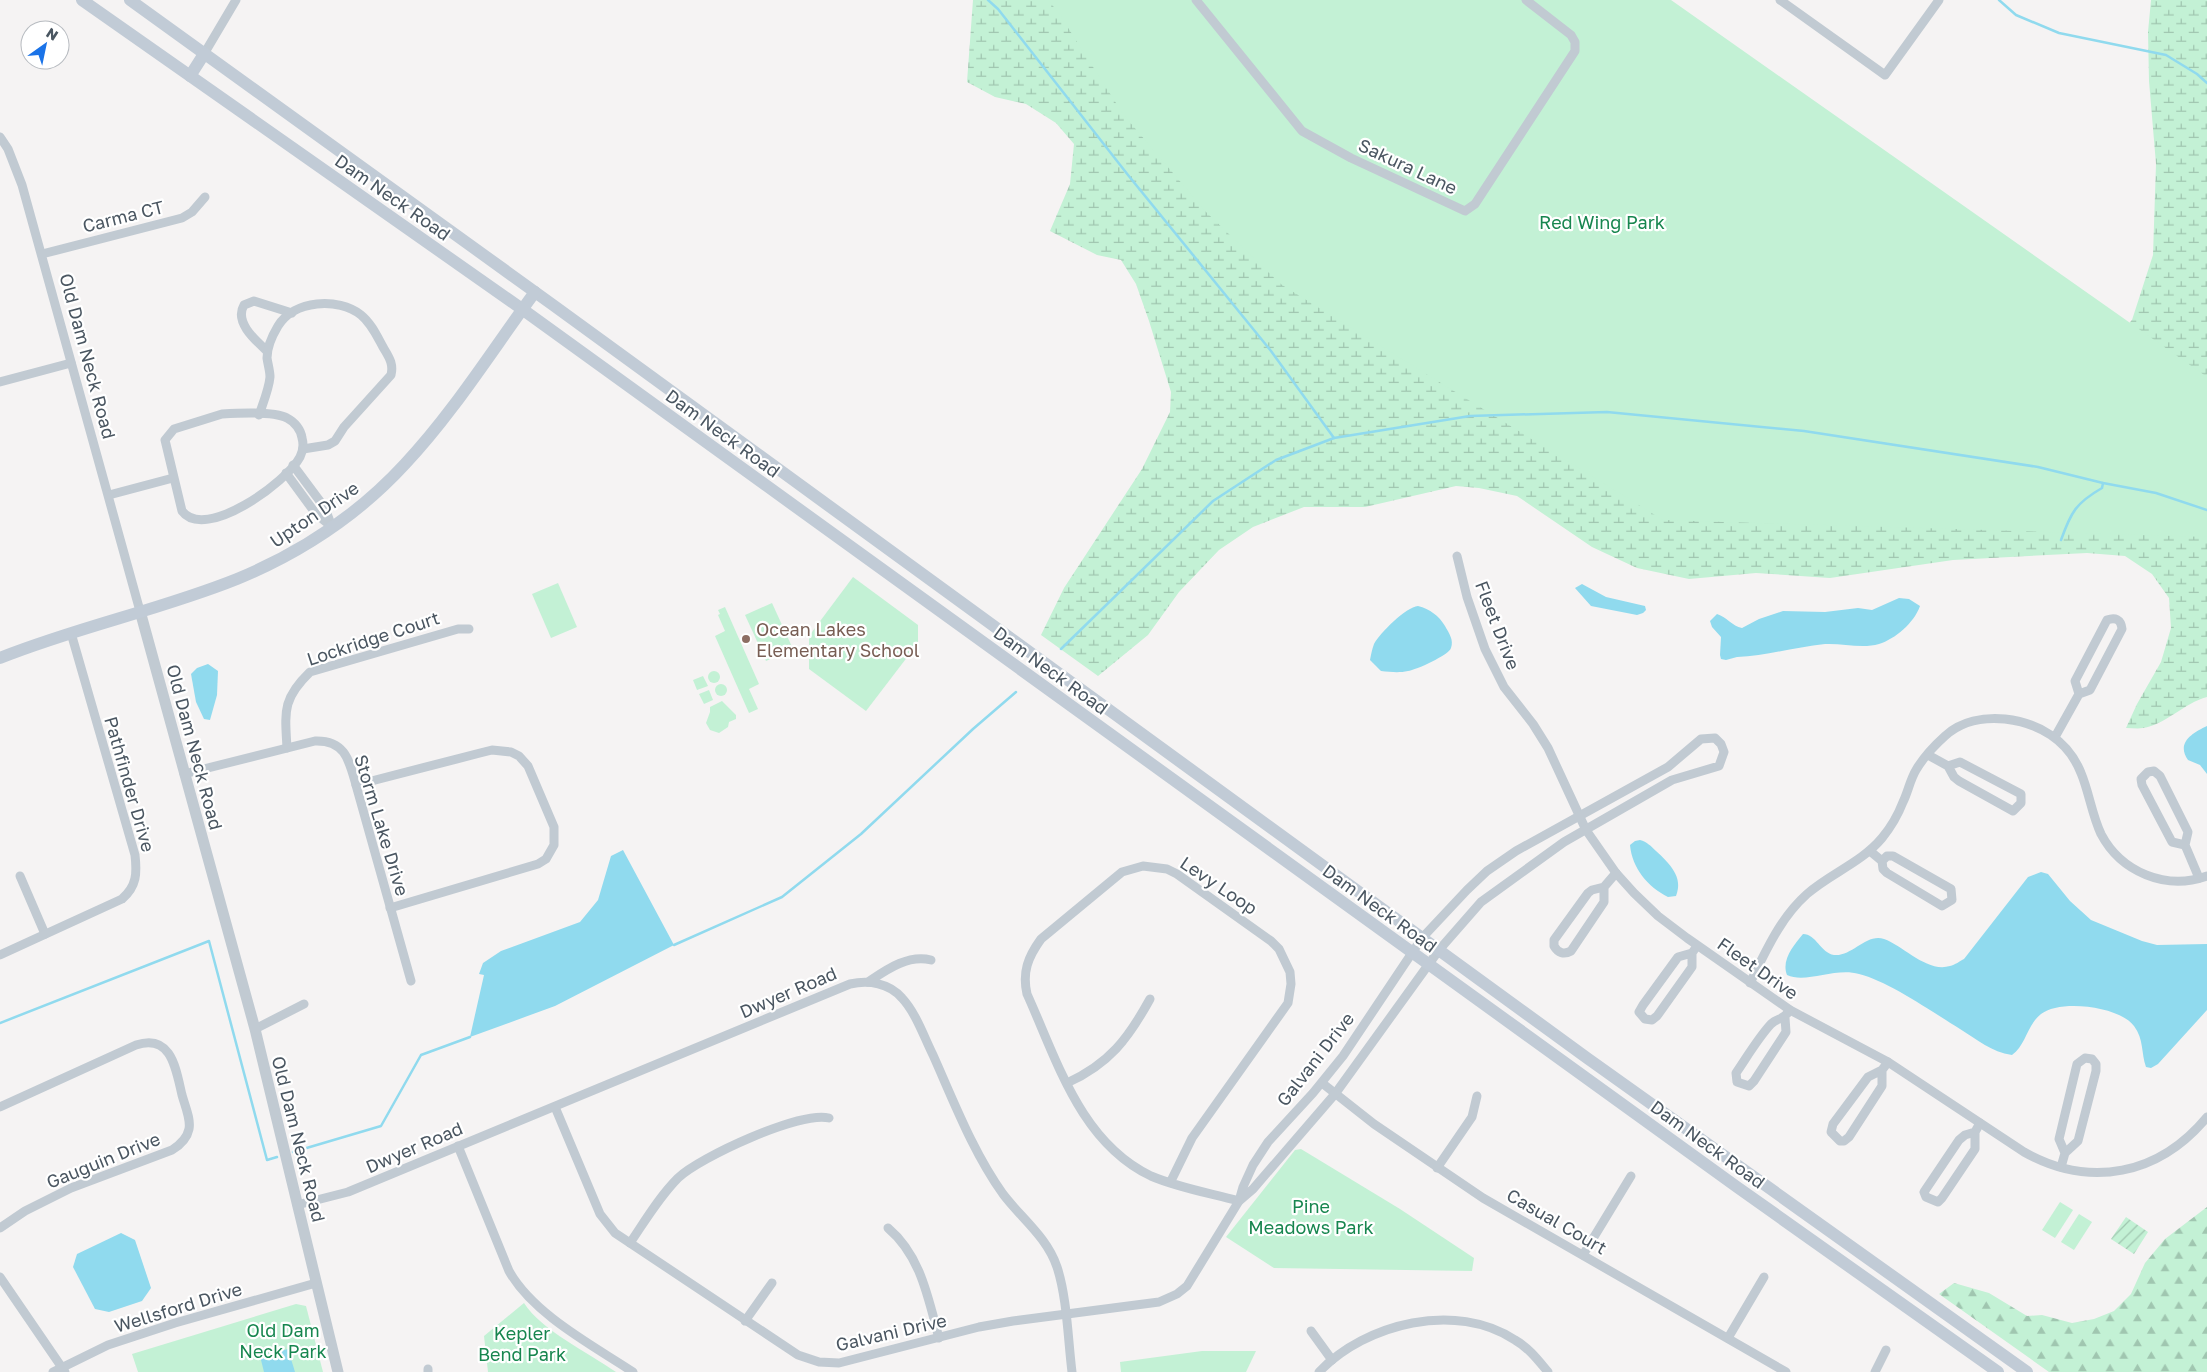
<svg xmlns="http://www.w3.org/2000/svg" width="2207" height="1372" viewBox="0 0 2207 1372" font-family="'Golos Text',sans-serif">
<defs>
<pattern id="forest-firs" width="22" height="20" patternUnits="userSpaceOnUse" patternTransform="scale(1.25)"><rect width="22" height="20" fill="#c3f1d5"/><path d="M5 1l3.5 6h-7zM16 11l3.5 6h-7z" fill="#a0c6b0"/></pattern>
<pattern id="wetland-marsh" width="20" height="14" patternUnits="userSpaceOnUse" patternTransform="scale(1.25)"><rect width="20" height="14" fill="#c3f1d5"/><path d="M1 5h8M5 5V1M11 12h8M15 12V8" fill="none" stroke="#a0c6b0"/></pattern>
<pattern id="garden-furrows" width="10" height="10" patternUnits="userSpaceOnUse" patternTransform="scale(1.25)"><rect width="10" height="10" fill="#c3f1d5"/><path d="M-1 1l2-2M0 10L10 0M9 11l2-2" fill="none" stroke="#a0c6b0"/></pattern>
</defs>
<rect width="100%" height="100%" fill="#f5f3f3"/>
<path fill="url(#forest-firs)" d="M2207 1207V1372H2049L1939 1294 1954 1283 1989 1293 2027 1316 2042 1315 2072 1323 2094 1319 2114 1311 2131 1294 2145 1263 2165 1239Z"/>
<path fill="url(#wetland-marsh)" d="M973 0H1100L2104 350 2132 320 2153 255 2156 164 2149 81 2148 32 2151 0H2207V697C2184 703 2165 725 2143 728 2138 729 2132 728 2126 728L2137 704 2161 662 2171 628 2169 598 2152 574 2125 556 2087 553 1953 560 1830 578 1756 573 1689 579 1637 568 1592 547 1517 496 1479 488 1456 486 1365 507H1304L1253 527 1219 550 1179 592 1148 635 1098 676 1041 635 1064 588 1142 469 1170 412 1171 392 1149 321 1136 284 1121 260 1097 255 1050 231 1070 184 1074 144 1056 123 1026 104 995 97 967 82Z"/>
<g fill="#c3f1d5">
<path d="M1048 0H1671L2207 377V537L1663 520 1282 285 1206 212 1123 114 1058 12Z"/>
<path d="M853 577 918 625V643L866 711 809 669V636Z"/>
<path d="M558 583 577 627 551 638 532 594Z"/>
<path d="M772 603 793 649 766 661 745 615Z"/>
<path d="M725 607 759 684 749 689 758 709 749 713 715 636 725 631 718 615 720 614 718 610Z"/>
<circle cx="714" cy="677" r="6"/>
<path d="M703 676 708 686 697 690 693 680Z"/>
<circle cx="721" cy="690" r="6"/>
<path d="M709 690 713 700 704 704 699 694Z"/>
<path d="M722 701 736 715V719L729 722 728 727 719 733 710 730 706 723 710 712V707Z"/>
<path d="M1301 1149 1400 1209 1474 1258 1472 1271 1274 1268 1226 1237 1295 1150Z"/>
<path d="M2060 1202 2073 1210 2055 1238 2042 1230Z"/>
<path d="M2079 1214 2092 1222 2074 1250 2061 1242Z"/>
<path d="M524 1303C541 1330 589 1353 616 1372H488L484 1336Z"/>
<path d="M296 1304 306 1306 323 1372H138L132 1354Z"/>
<path d="M1202 1351H1256L1246 1372H1121L1120 1362Z"/>
</g>
<path fill="url(#garden-furrows)" d="M2126 1217 2148 1232 2134 1254 2111 1239Z"/>
<g fill="#90daee">
<path d="M1582 584 1606 597 1645 606 1646 610 1643 613 1637 615 1591 606 1575 588Z"/>
<path d="M1899 598 1909 599 1920 606C1914 623 1895 639 1879 644 1862 649 1842 643 1825 644 1795 647 1766 656 1737 657L1726 660 1721 659 1720 655 1721 637 1712 627 1710 621 1717 614C1727 617 1732 626 1742 628L1759 619 1783 611 1825 612 1858 608 1872 610Z"/>
<path d="M1418 606C1430 609 1439 616 1445 626 1449 633 1454 640 1451 648 1449 655 1416 670 1408 671 1399 673 1391 672 1381 671L1370 660C1371 655 1372 649 1374 644 1380 633 1406 607 1418 606Z"/>
<path d="M208 664 218 671 217 695 210 720 204 719 196 702 191 674 197 668Z"/>
<path d="M2207 726V774L2200 765 2188 760C2176 743 2192 733 2207 726Z"/>
<path d="M1640 840C1647 842 1651 846 1656 851 1669 863 1684 877 1676 896L1668 897C1648 887 1632 868 1630 845L1635 841Z"/>
<path d="M623 850 674 945 555 1006 470 1037 484 975 479 974 483 963 501 951 580 922 598 900 611 856Z"/>
<path d="M2041 872 2048 874 2070 901 2091 920 2142 941 2157 945 2207 944V1010L2158 1064 2151 1068 2146 1067C2141 1053 2144 1039 2134 1026 2119 1006 2060 999 2041 1014 2027 1025 2026 1045 2012 1055 1991 1052 1978 1040 1960 1029 1934 1013 1888 981 1859 974 1835 967 1806 984 1787 975 1781 960 1794 945 1803 934 1816 934 1821 953 1834 955 1852 957 1866 933 1884 939 1904 946 1927 973 1950 966 1955 965 1960 961 1964 959L2028 877Z"/>
<path d="M121 1233 135 1240 151 1288 142 1301 109 1312 95 1309 73 1267 77 1254Z"/>
<path d="M288 1349 295 1372H264L260 1356Z"/>
</g>
<g fill="none" stroke-linecap="round" stroke-linejoin="round">
<g stroke="#90daee" stroke-width="2.5">
<path d="M988 0 998 9 1128 175 1271 351 1334 438"/>
<path d="M1999 0 2016 15 2059 33 2166 55 2197 74 2207 83"/>
<path d="M2061 540C2071 512 2076 503 2102 488L2103 483"/>
<path d="M1061 649 1213 501 1276 460 1334 438 1470 416 1607 412 1804 431 2038 467 2103 483 2156 493 2207 510"/>
<path d="M674 945 782 897 861 834 973 729 1016 692"/>
<path d="M0 1023 209 941 267 1160 277 1157"/>
<path d="M293 1152 381 1126 421 1055 470 1037"/>
</g>
<g stroke="#c1cad2" stroke-width="9">
<path d="M1196 0 1302 131 1351 158 1465 211 1475 204 1575 51V42L1571 35 1526 0"/>
<path d="M1780 0 1885 75 1939 0"/>
<path d="M204 54 236 0"/>
<path d="M0 137 8 149 22 185 140 611"/>
<path d="M42 254 182 218 192 212 205 197"/>
<path d="M267 351C255 340 234 322 244 305L254 301 292 313"/>
<path d="M0 382 71 363"/>
<path d="M222 414C237 413 274 411 287 418 295 422 301 430 302 438 304 445 303 451 300 457 287 482 205 542 182 511L165 440 174 429Z"/>
<path d="M259 415C263 403 269 389 270 377 270 371 268 365 267 358 267 347 272 336 278 326 294 300 338 297 361 315 371 323 377 336 383 347 388 356 394 363 391 375L344 427 335 441 328 445 303 449"/>
<path d="M293 465 325 508 332 527"/>
<path d="M286 473 316 514 331 526"/>
<path d="M109 495 173 478"/>
<path d="M1457 556 1467 597 1485 649 1504 687 1533 724 1548 748 1586 830 1616 873 1634 893 1658 916 1687 938 1790 1010 1888 1062 2024 1152C2090 1189 2159 1175 2207 1117"/>
<path d="M2055 737 2079 694 2090 690 2122 629C2121 619 2115 617 2107 620L2075 681 2079 694"/>
<path d="M287 748C285 712 282 699 310 672L458 629H469"/>
<path d="M1928 755 1948 766 1954 777 1959 781 2013 811 2021 803V794L1960 762 1948 766"/>
<path d="M184 774 315 741C345 740 349 760 356 785L411 981"/>
<path d="M356 785 480 753 492 750 511 752 519 756 528 766 554 827V845L546 859 538 864 390 908"/>
<path d="M2185 845 2172 842 2142 785 2141 779 2148 772 2154 771 2160 776 2188 832 2185 845 2199 878"/>
<path d="M1870 851 1882 861 1883 869 1887 873 1942 906 1952 900 1951 889 1893 856H1887L1882 861"/>
<path d="M20 876 45 934"/>
<path d="M1604 887V902L1571 951C1564 955 1558 953 1554 946V940L1588 893 1592 890 1604 887 1616 873"/>
<path d="M1692 953 1678 957 1643 1005 1639 1012 1645 1019 1652 1020 1657 1016 1692 967V953L1697 946"/>
<path d="M0 955 122 899C137 886 137 873 135 855L71 633"/>
<path d="M868 982C886 970 908 954 931 960"/>
<path d="M1750 983C1766 951 1780 918 1807 894 1831 873 1861 863 1882 838 1891 827 1898 815 1903 802 1908 792 1910 780 1916 770 1923 758 1935 745 1945 736 1961 721 1984 717 2005 719 2039 723 2068 740 2081 773 2089 792 2092 815 2101 834 2121 872 2166 891 2207 876"/>
<path d="M1785 1018 1786 1032 1754 1081 1749 1086 1737 1082 1736 1073C1747 1057 1758 1038 1771 1024 1778 1017 1783 1021 1790 1010"/>
<path d="M255 1029 304 1004"/>
<path d="M1882 1070V1086L1849 1137 1844 1141H1840L1831 1132 1833 1124 1868 1077 1882 1070 1888 1062"/>
<path d="M1067 1083C1109 1064 1128 1039 1150 999"/>
<path d="M1322 1083 1374 1124 1483 1198 1786 1372"/>
<path d="M0 1107 136 1045C172 1033 176 1070 182 1095 185 1106 191 1119 189 1129 187 1139 180 1145 172 1150L71 1188 25 1211 0 1228"/>
<path d="M555 1107 600 1214 615 1233 798 1355 819 1362 839 1363 979 1327 1013 1321 1159 1302 1177 1294 1187 1286 1239 1201 1243 1187 1253 1165 1268 1142 1313 1093 1343 1056 1422 938 1467 890 1487 871 1516 851 1668 767 1701 739 1715 738 1721 744 1724 752 1719 766 1672 780 1564 842 1481 902 1439 950 1335 1094 1253 1189 1239 1201"/>
<path d="M1975 1132 1965 1135 1959 1140 1924 1192 1926 1197 1938 1202 1942 1198 1975 1149V1132L1980 1123"/>
<path d="M458 1146 509 1271C533 1314 592 1345 633 1372"/>
<path d="M2061 1167 2065 1153 2078 1141 2096 1071V1064L2092 1059 2085 1058 2077 1064 2059 1139 2065 1153"/>
<path d="M1437 1168 1472 1117 1477 1096"/>
<path d="M1170 1183 1192 1138 1288 1003 1291 984 1290 972 1279 949 1271 941 1177 874 1167 869 1143 866 1122 872 1041 939C1028 957 1022 972 1027 994 1057 1060 1080 1142 1151 1176 1179 1188 1210 1193 1239 1201"/>
<path d="M297 1205 348 1192 850 984C869 980 889 983 902 998 916 1013 924 1037 933 1055 954 1102 973 1152 1003 1194 1021 1218 1047 1237 1057 1267 1067 1297 1068 1340 1072 1372"/>
<path d="M888 1228C921 1256 928 1298 939 1338"/>
<path d="M630 1243C645 1221 659 1197 678 1178 700 1157 800 1111 829 1118"/>
<path d="M1583 1255 1631 1176"/>
<path d="M0 1277 65 1372"/>
<path d="M745 1321 772 1283"/>
<path d="M1311 1331 1332 1360"/>
<path d="M1728 1338 1764 1277"/>
<path d="M53 1372 108 1345 175 1323 316 1283"/>
<path d="M428 1372V1369"/>
<path d="M1319 1372C1366 1323 1456 1301 1515 1340 1529 1348 1538 1360 1548 1372"/>
<path d="M1875 1372 1886 1350"/>
</g>
<path stroke="#c1cad2" stroke-width="11" d="M140 611 255 1029 338 1372"/>
<g stroke="#c1cbd6" stroke-width="12">
<path d="M82 0 522 309 1737 1187 1998 1372"/>
<path d="M130 0 553 305 1587 1058 2027 1372"/>
<path d="M190 76 204 54"/>
<path d="M0 658C77 627 160 610 237 579 300 553 359 514 405 464 453 413 493 349 535 292"/>
</g>
</g>
<circle fill="#8d6e63" stroke="#fff" stroke-width="2" cx="746" cy="639" r="5"/>
<g text-anchor="middle" dominant-baseline="central" stroke-width="4.5" stroke-linejoin="round" paint-order="stroke">
<g font-size="18" fill="#4a5661" stroke="#fff">
<text transform="translate(1408 166) rotate(25)">Sakura Lane</text>
<text transform="translate(393 197) rotate(35)">Dam Neck Road</text>
<text transform="translate(123 216) rotate(-14)">Carma CT</text>
<text transform="translate(88 356) rotate(75)">Old Dam Neck Road</text>
<text transform="translate(723 433) rotate(36)">Dam Neck Road</text>
<text transform="translate(314 514) rotate(-34)">Upton Drive</text>
<text transform="translate(1498 625) rotate(69)">Fleet Drive</text>
<text transform="translate(373 638) rotate(-18)">Lockridge Court</text>
<text transform="translate(1051 670) rotate(36)">Dam Neck Road</text>
<text transform="translate(195 747) rotate(75)">Old Dam Neck Road</text>
<text transform="translate(130 784) rotate(74)">Pathfinder Drive</text>
<text transform="translate(382 825) rotate(73)">Storm Lake Drive</text>
<text transform="translate(1219 885) rotate(34)">Levy Loop</text>
<text transform="translate(1380 908) rotate(36)">Dam Neck Road</text>
<text transform="translate(1758 968) rotate(35)">Fleet Drive</text>
<text transform="translate(788 992) rotate(-23)">Dwyer Road</text>
<text transform="translate(1315 1059) rotate(-52)">Galvani Drive</text>
<text transform="translate(299 1139) rotate(76)">Old Dam Neck Road</text>
<text transform="translate(1708 1144) rotate(36)">Dam Neck Road</text>
<text transform="translate(414 1147) rotate(-23)">Dwyer Road</text>
<text transform="translate(103 1160) rotate(-22)">Gauguin Drive</text>
<text transform="translate(1557 1221) rotate(30)">Casual Court</text>
<text transform="translate(178 1307) rotate(-17)">Wellsford Drive</text>
<text transform="translate(891 1332) rotate(-13)">Galvani Drive</text>
</g>
<g font-size="18" fill="#17864f" stroke="#fff">
<text x="1602" y="222">Red Wing Park</text>
<text x="1311" y="1206">Pine<tspan x="1311" dy="21">Meadows Park</tspan></text>
<text x="283" y="1330">Old Dam<tspan x="283" dy="21">Neck Park</tspan></text>
<text x="522" y="1333">Kepler<tspan x="522" dy="21">Bend Park</tspan></text>
</g>
<g font-size="18" fill="#785e54" stroke="#fff" text-anchor="start">
<text x="756" y="629">Ocean Lakes<tspan x="756" dy="21">Elementary School</tspan></text>
</g>
</g>
<g transform="translate(45 45) rotate(33)"><circle r="24" fill="#ffffff" stroke="#b7bbc0"/>
<path d="M0-4L9 19L0 12L-9 19Z" fill="#1a73e8"/>
<text y="-8" font-size="14" font-weight="bold" text-anchor="middle" fill="#4a5661">N</text>
</g>
</svg>
